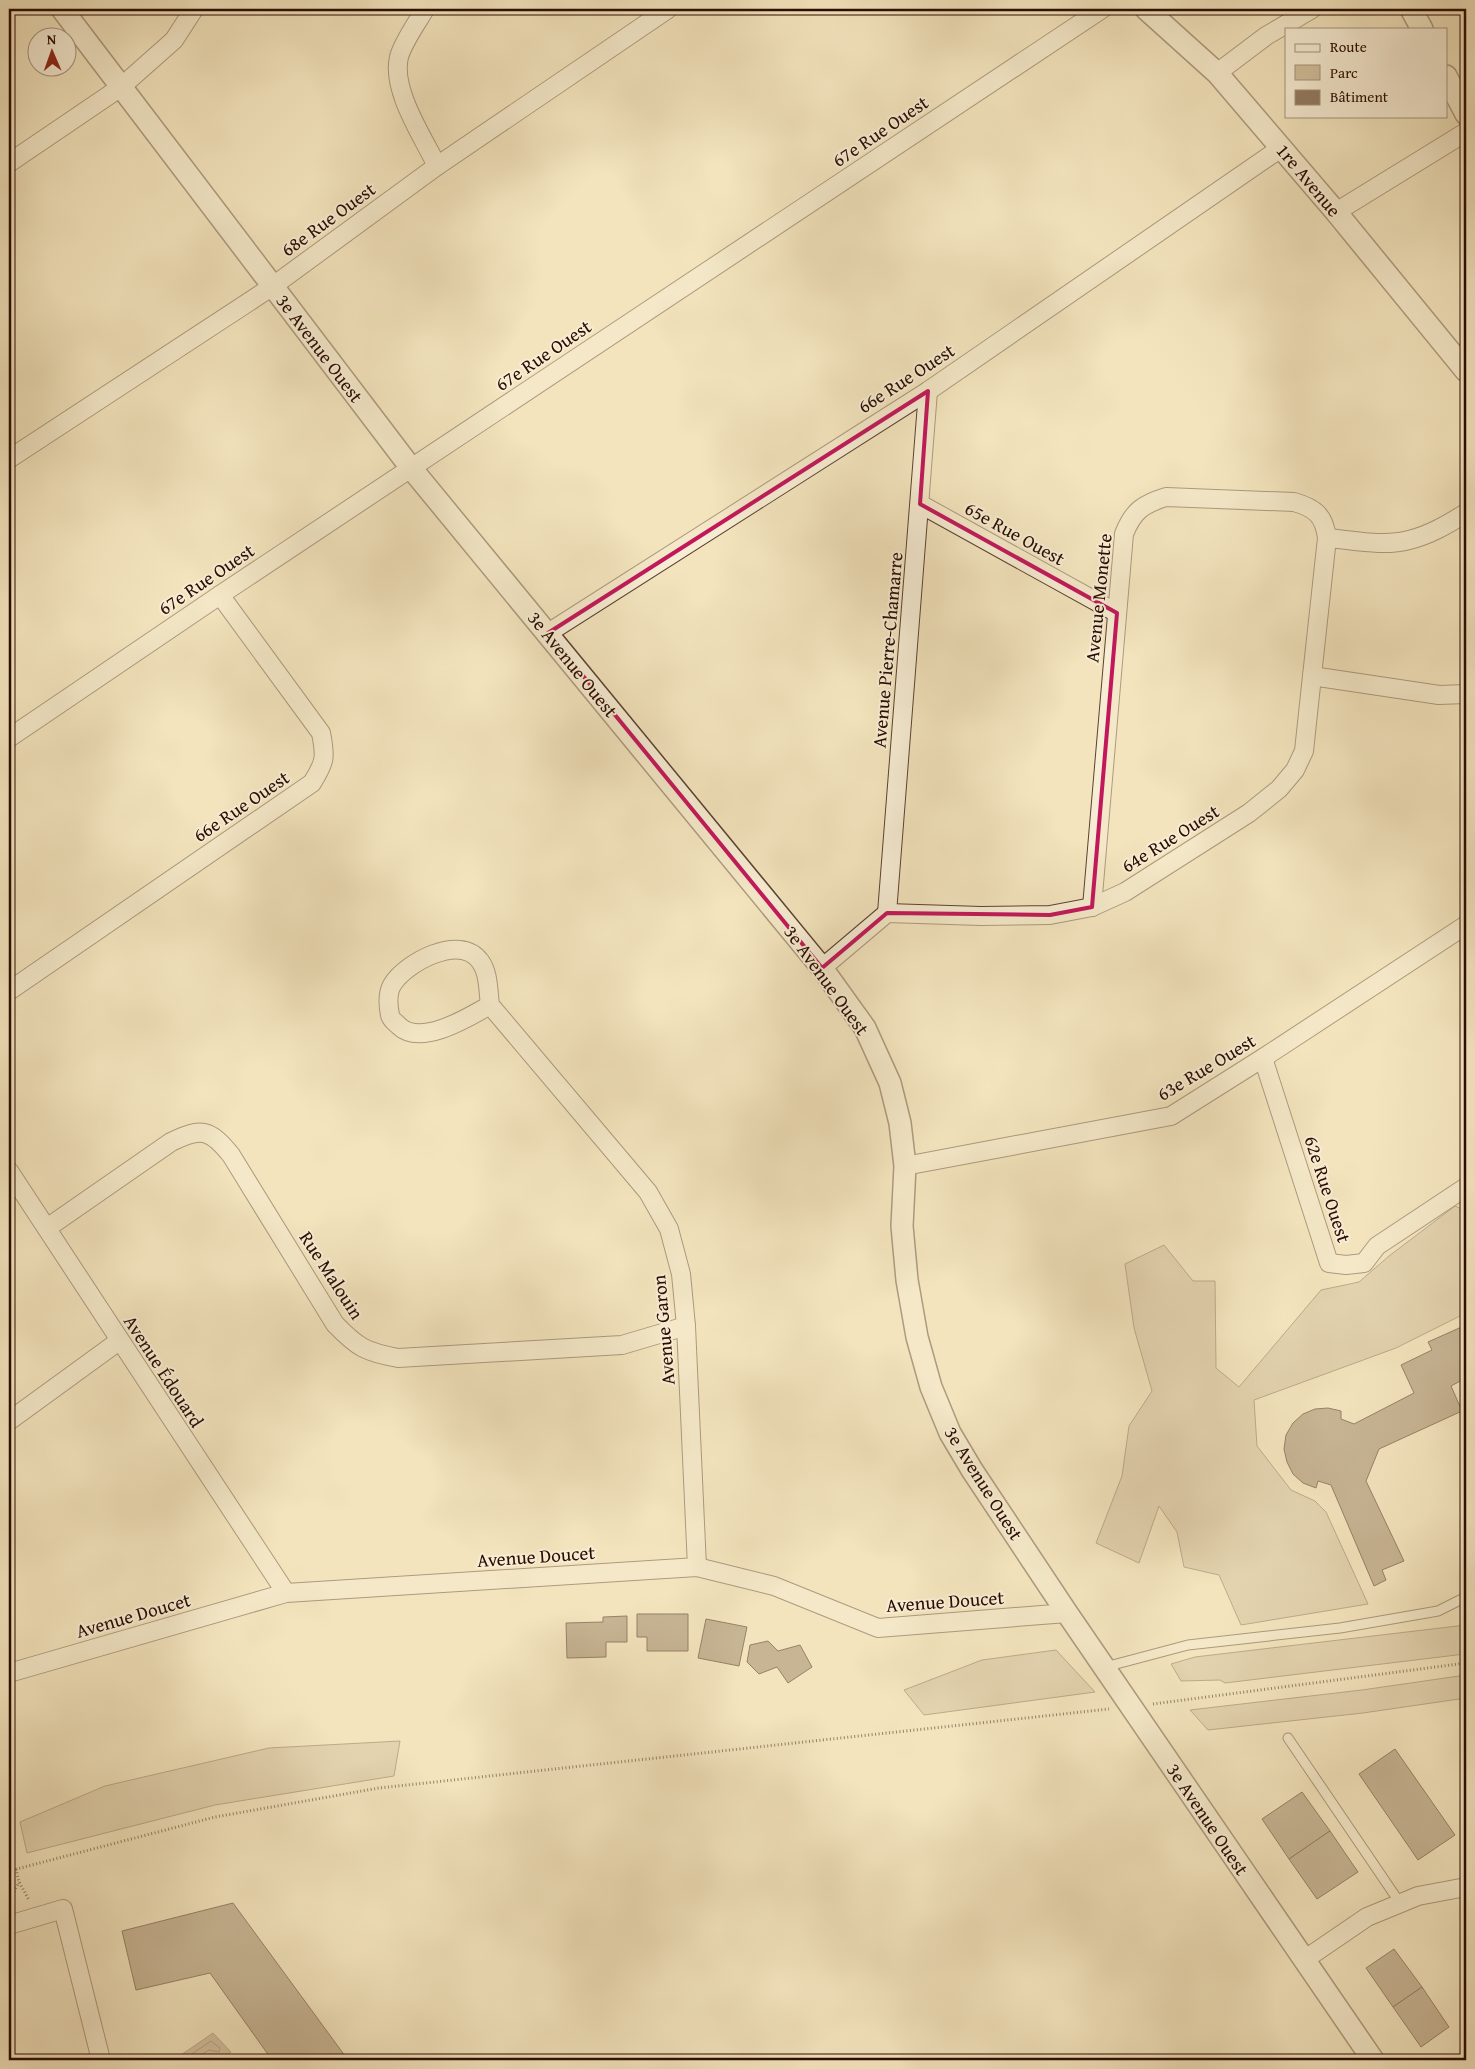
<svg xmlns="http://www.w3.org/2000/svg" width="1475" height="2069" viewBox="0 0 1475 2069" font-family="'Gentium Book Plus',serif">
<rect width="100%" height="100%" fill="#f3e4bd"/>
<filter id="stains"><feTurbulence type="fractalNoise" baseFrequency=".004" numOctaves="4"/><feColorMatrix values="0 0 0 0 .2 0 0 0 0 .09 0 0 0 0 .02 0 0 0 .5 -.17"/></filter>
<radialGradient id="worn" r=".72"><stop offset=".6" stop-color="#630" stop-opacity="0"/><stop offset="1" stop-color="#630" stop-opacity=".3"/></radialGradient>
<g fill="#d1bf9d" stroke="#7e654e">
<path d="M1455 1206 1466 1211V1313L1396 1348 1254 1400 1257 1446 1291 1490 1315 1501 1326 1512 1368 1604 1241 1625 1219 1575 1184 1567 1177 1532 1159 1506 1139 1563 1096 1543 1122 1476 1129 1426 1152 1391 1134 1328 1125 1264 1164 1245 1193 1281H1215L1216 1368 1239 1387 1321 1290 1359 1282 1389 1256Z"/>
<path d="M1466 1625 1465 1654 1225 1683 1220 1680 1181 1681 1171 1664 1195 1657Z"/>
<path d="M1056 1650 1095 1692 924 1715 904 1690 982 1660Z"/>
<path d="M1466 1675V1698L1363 1713 1208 1730 1190 1710 1362 1690Z"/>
<path d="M400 1741 394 1776 215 1805 27 1853 20 1822 105 1786 269 1748Z"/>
</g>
<path fill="#af9a7d" stroke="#7a614b" d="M213 2033 231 2052 222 2059 210 2055 201 2060H184L181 2055Z"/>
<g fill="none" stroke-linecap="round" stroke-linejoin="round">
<path stroke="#6c523e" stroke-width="1" d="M188 2060 189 2056 211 2041 220 2048 219 2052 209 2050 201 2055 200 2060"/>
</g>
<g fill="#937c62" stroke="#2a0b00">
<path d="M1466 1325V1378L1451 1386 1462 1411 1379 1449 1366 1481 1404 1561 1382 1570 1386 1580 1374 1586 1331 1485 1318 1481 1316 1488 1303 1483 1293 1474 1287 1462 1284 1449 1286 1435 1293 1423 1303 1414 1315 1409 1328 1408 1341 1411V1419L1354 1424 1414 1393 1401 1365 1432 1350 1428 1342Z"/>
<path d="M637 1614H688V1651H647V1637H637Z"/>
<path d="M627 1616V1642H606V1657L567 1658 566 1623 603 1622V1617Z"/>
<path d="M706 1619 747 1627 739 1666 698 1658Z"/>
<path d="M768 1641 778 1651 800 1645 812 1667 788 1683 777 1667 759 1674 747 1662 750 1645Z"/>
<path d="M1395 1749 1455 1835 1418 1860 1359 1774Z"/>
<path d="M1302 1792 1330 1831 1289 1859 1262 1819Z"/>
<path d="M1330 1831 1358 1872 1317 1899 1289 1859Z"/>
<path d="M233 1903 348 2060H272L210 1973 136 1990 122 1931Z"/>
<path d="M1394 1949 1422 1987 1393 2007 1366 1968Z"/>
<path d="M1422 1987 1449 2027 1421 2047 1393 2007Z"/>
</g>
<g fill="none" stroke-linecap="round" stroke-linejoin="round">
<defs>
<g id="service">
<path d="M1105 1667 1188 1645 1340 1628 1438 1611 1466 1597"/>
<path d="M1288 1738 1400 1903"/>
</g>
<g id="minor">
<path d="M425 9C417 23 403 42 399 57 391 90 423 137 437 166"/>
<path d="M1217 73 1266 36 1312 9"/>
<path d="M9 163 121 87 174 40 194 9"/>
<path d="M1336 212 1466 132"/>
<path d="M9 459 273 286 437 166 668 9"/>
<path d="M920 504 1117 613"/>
<path d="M1327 538C1353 540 1383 547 1409 540 1430 535 1448 524 1466 513"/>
<path d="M548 633 928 391 1281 148"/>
<path d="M9 738 220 595 1102 9"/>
<path d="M1092 907 1124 534C1133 511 1143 504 1166 497L1294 502C1315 508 1324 515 1327 538L1312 676"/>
<path d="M887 913 928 391"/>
<path d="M822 968 887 913 981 916 1050 915 1092 907 1125 892 1249 813 1279 789 1295 770 1304 751 1312 676 1439 695 1466 694"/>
<path d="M9 991 312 783C325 762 326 758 321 733L220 595"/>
<path d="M490 1005C469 1017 421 1047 399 1026 395 1022 391 1020 390 1015 388 1005 387 994 392 985 405 963 460 933 480 961 489 973 488 991 490 1005L648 1192 669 1229 681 1274 686 1326 697 1567"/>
<path d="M1263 1058 1329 1263 1346 1265 1364 1263 1377 1246 1466 1187"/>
<path d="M905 1166 1171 1116 1263 1058 1466 925"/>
<path d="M9 1171 286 1593"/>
<path d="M47 1228 171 1142C201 1127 210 1129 231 1155L335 1324C358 1348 366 1352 398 1358L622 1345 686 1326"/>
<path d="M9 1421 119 1341"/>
<path d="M9 1673 286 1593 697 1567 774 1586 878 1628 1067 1613"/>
<path d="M9 1925 63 1909 101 2060"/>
<path d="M1304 1960 1367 1917 1418 1896 1466 1887"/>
</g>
<g id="tertiary">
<path d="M62 9 411 468 822 968 865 1028 890 1083 900 1123 905 1166 902 1226 907 1280 917 1337 931 1387 950 1433 972 1470 1067 1613 1373 2060"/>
<path d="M1146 9 1217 73 1336 212 1466 371"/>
<path d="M1411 9 1422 29"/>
<path d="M1446 76 1466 114"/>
</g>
</defs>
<use href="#service" stroke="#5c412f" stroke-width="11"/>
<use href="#minor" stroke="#5c412f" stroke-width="20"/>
<use href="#tertiary" stroke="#5c412f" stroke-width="24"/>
<g stroke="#2a0b00" stroke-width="3" stroke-dasharray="1 2.5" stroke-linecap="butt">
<path d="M1153 1704 1466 1663"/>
<path d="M16 1869 19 1882 29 1900"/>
<path d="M9 1871 215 1817 379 1788 1109 1709"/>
<path d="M9 1901 19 1882"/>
</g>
<use href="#service" stroke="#f7edd4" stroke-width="9"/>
<use href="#minor" stroke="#f7edd4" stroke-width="18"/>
<use href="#tertiary" stroke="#f7edd4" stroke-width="21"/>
</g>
<path d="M0 0H1475V2069H0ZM928 391 920 504 1117 613 1092 907 1050 915 887 913 822 968 548 633Z" fill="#f3e4bd" fill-opacity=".55" fill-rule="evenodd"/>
<path fill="none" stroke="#c2185b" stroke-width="4" stroke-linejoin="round" d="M928 391 920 504 1117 613 1092 907 1050 915 887 913 822 968 548 633Z"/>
<g text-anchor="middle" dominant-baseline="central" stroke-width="4" stroke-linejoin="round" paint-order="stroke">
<g font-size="19" fill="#2a0b00" stroke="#f7edd4">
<text transform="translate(880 131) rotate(-34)">67e Rue Ouest</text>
<text transform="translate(1309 180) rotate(50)">1re Avenue</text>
<text transform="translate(328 219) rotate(-36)">68e Rue Ouest</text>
<text transform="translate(320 348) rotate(53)">3e Avenue Ouest</text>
<text transform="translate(543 355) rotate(-34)">67e Rue Ouest</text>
<text transform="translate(906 378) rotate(-33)">66e Rue Ouest</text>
<text transform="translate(1015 533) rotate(29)">65e Rue Ouest</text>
<text transform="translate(206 579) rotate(-34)">67e Rue Ouest</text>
<text transform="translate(1098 598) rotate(-84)">Avenue Monette</text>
<text transform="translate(887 650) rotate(-85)">Avenue Pierre-Chamarre</text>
<text transform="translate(573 664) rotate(51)">3e Avenue Ouest</text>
<text transform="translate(241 806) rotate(-34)">66e Rue Ouest</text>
<text transform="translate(1170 838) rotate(-32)">64e Rue Ouest</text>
<text transform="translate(827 980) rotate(54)">3e Avenue Ouest</text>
<text transform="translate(1206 1067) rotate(-31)">63e Rue Ouest</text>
<text transform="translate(1328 1189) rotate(72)">62e Rue Ouest</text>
<text transform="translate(332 1275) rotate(57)">Rue Malouin</text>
<text transform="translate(663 1330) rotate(-95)">Avenue Garon</text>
<text transform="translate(164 1371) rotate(57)">Avenue Édouard</text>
<text transform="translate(984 1483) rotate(58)">3e Avenue Ouest</text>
<text transform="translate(536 1556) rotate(-4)">Avenue Doucet</text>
<text transform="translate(945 1601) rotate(-4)">Avenue Doucet</text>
<text transform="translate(133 1615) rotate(-16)">Avenue Doucet</text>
<text transform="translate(1208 1819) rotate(56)">3e Avenue Ouest</text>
</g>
</g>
<rect width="1475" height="2069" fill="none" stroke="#f3e4bd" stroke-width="30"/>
<rect x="10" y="10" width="1455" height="2049" fill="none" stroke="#2a0b00" stroke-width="2.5"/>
<rect x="15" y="15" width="1445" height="2039" fill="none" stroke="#2a0b00"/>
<rect x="1285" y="28" width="162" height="90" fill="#f7edd4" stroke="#a5937f"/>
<rect x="1295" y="44" width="25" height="8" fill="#f7edd4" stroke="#a5937f"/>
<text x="1330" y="52" font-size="15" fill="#2a0b00">Route</text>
<rect x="1295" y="65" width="25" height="15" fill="#d1bf9d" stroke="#a5937f"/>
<text x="1330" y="78" font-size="15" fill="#2a0b00">Parc</text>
<rect x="1295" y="90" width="25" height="15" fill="#937c62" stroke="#a5937f"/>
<text x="1330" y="102" font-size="15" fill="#2a0b00">Bâtiment</text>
<g transform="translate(52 52) rotate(358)"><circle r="24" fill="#f7edd4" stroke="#a5937f"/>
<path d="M0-4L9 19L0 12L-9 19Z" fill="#8f2418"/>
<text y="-8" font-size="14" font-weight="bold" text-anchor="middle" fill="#2a0b00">N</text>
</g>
<rect width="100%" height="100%" filter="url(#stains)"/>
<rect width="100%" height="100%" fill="url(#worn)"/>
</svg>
